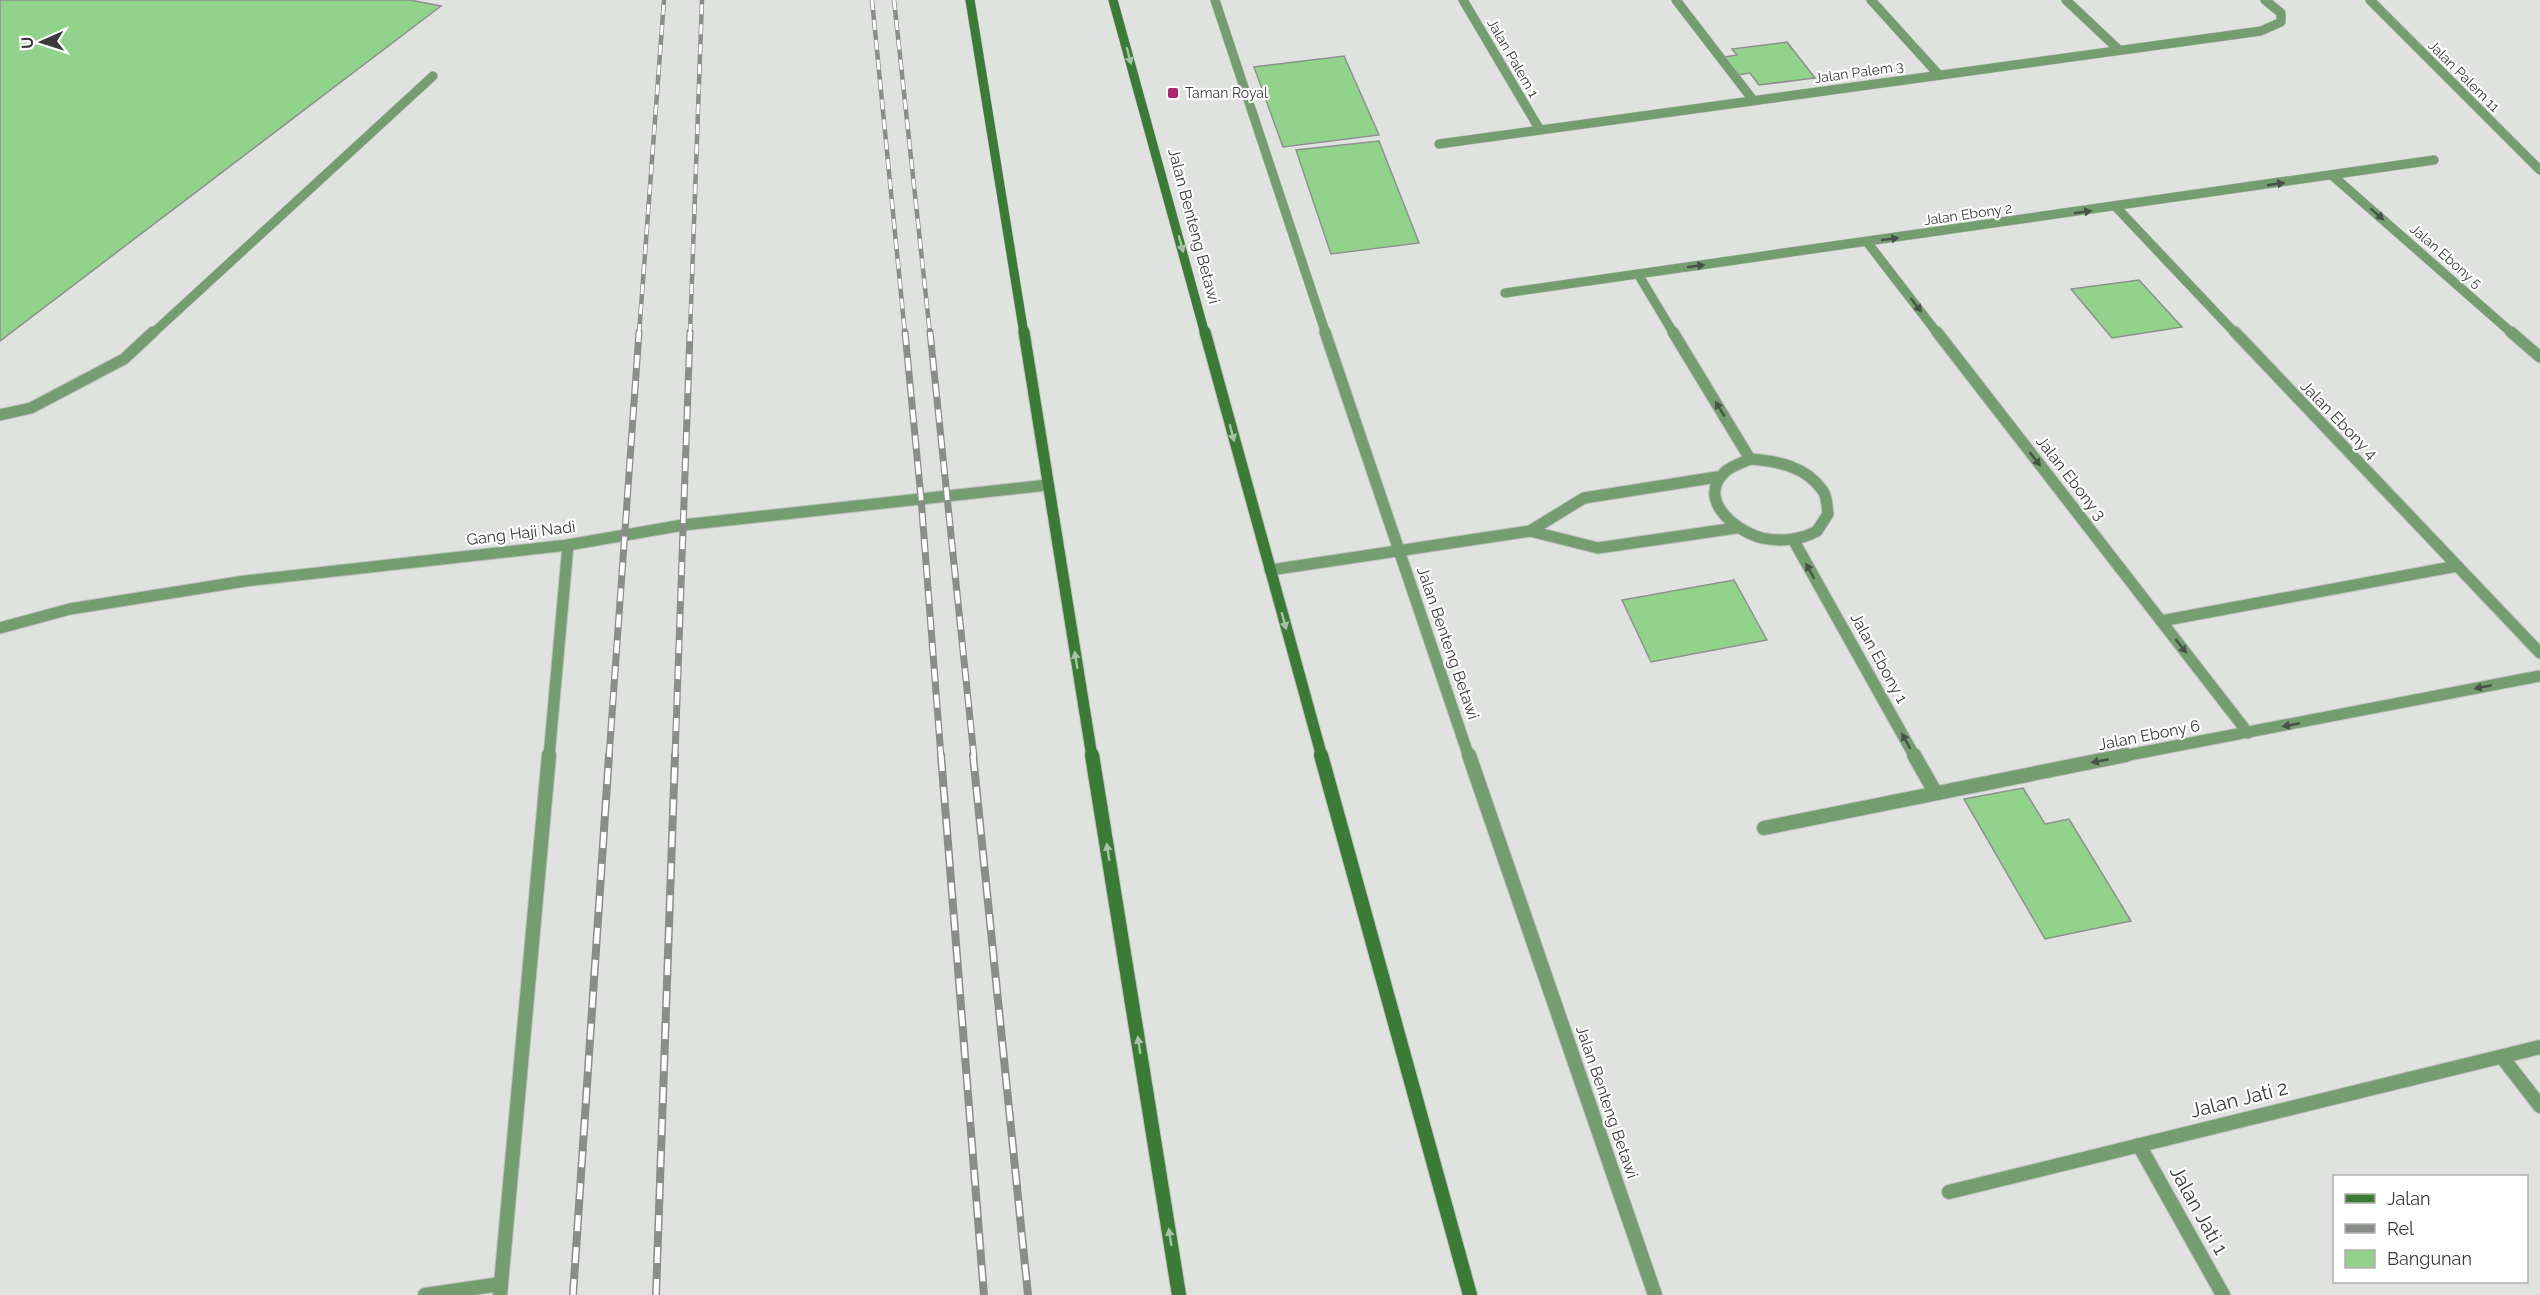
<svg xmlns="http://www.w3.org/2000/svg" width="2540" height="1295" viewBox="0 0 2540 1295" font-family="Raleway,sans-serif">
<rect width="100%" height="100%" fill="#e0e2e0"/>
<g fill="#91d38b" stroke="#8e908e" stroke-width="1.5">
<path d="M0 0H410L441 6 0 341Z"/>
<path d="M1787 42 1815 78 1759 85 1750 73 1738 75 1724 57 1737 55 1732 49Z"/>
<path d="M1344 56 1379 135 1283 147 1254 67Z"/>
<path d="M1379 141 1419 243 1331 254 1296 150Z"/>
<path d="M2139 280 2182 327 2112 338 2071 289Z"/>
<path d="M1734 580 1767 640 1651 662 1622 600Z"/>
<path d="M2023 788 2045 824 2069 819 2131 921 2045 939 1964 799Z"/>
</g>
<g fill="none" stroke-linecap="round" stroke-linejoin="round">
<defs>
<g id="service-far2">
<path d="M1215 0 1326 334"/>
<path d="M152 334 433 76"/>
</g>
<g id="service-far1">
<path d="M1325 332 1469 757"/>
<path d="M0 415 31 408 124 359 153 332"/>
</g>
<path id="service" d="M1469 755 1655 1295"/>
<g id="minor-far2">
<path d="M1463 0 1540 130"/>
<path d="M1676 0 1753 100"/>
<path d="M1871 0 1939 75"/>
<path d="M2066 0 2119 50"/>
<path d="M2370 0 2540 170"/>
<path d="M1439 144 2261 31 2281 22V13L2265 0"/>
<path d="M2333 176 2513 334"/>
<path d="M2116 207 2236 334"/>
<path d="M1867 242 1938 334"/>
<path d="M1638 274 1674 334"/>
<path d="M1505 293 2434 160"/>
</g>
<g id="minor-far1">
<path d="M1673 332 1750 459"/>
<path d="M1937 332 2248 733"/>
<path d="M2235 332 2540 653"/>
<path d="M2511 332 2540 357"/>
<path d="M1750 459C1777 461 1806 466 1823 491 1827 496 1827 507 1828 514L1817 531C1801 540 1780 542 1762 538 1735 531 1696 499 1725 472 1731 466 1742 463 1750 459Z"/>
<path d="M1530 531 1598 548 1736 528"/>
<path d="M1794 541 1915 757"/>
<path d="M1270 570 1530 531 1584 498 1717 477"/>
<path d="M2161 621 2457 566"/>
<path d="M0 628 70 609 245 581 568 545 683 525 1048 485"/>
<path d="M549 757 568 545"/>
<path d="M2118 757 2540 676"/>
</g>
<g id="minor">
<path d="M1914 755 1935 792"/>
<path d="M1764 828 2126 755"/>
<path d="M2502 1057 2540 1106"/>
<path d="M2139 1145 2223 1295"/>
<path d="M1949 1192 2540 1047"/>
<path d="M425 1295 501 1284"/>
<path d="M500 1295 549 755"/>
</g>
<g id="secondary-far2">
<path d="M970 0 1024 334"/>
<path d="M1113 0 1205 334"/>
</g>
<g id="secondary-far1">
<path d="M1024 332 1092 757"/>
<path d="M1205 332 1322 757"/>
</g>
<g id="secondary">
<path d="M1092 755 1179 1295"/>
<path d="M1321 755 1470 1295"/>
</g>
</defs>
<use href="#service-far2" stroke="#bfc0bf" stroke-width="10"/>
<use href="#service-far1" stroke="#bfc0bf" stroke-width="13"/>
<use href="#service" stroke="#bfc0bf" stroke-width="16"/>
<use href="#minor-far2" stroke="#bfc0bf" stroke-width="10"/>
<use href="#minor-far1" stroke="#bfc0bf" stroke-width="13"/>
<use href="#minor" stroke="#bfc0bf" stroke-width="16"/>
<use href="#secondary-far2" stroke="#bfc0bf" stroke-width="10"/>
<use href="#secondary-far1" stroke="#bfc0bf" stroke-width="13"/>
<use href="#secondary" stroke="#bfc0bf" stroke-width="16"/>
<use href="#service-far2" stroke="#749e70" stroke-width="9"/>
<use href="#service-far1" stroke="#749e70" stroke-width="11"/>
<use href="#service" stroke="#749e70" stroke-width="14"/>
<use href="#minor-far2" stroke="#749e70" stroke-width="9"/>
<use href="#minor-far1" stroke="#749e70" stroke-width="11"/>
<use href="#minor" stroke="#749e70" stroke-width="14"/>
<use href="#secondary-far2" stroke="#3a7b36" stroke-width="9"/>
<use href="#secondary-far1" stroke="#3a7b36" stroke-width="11"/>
<use href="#secondary" stroke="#3a7b36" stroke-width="14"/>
<defs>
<g id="rail-far2">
<path d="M872 0 905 334"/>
<path d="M894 0 930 334"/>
<path d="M639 334 664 0"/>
<path d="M690 334 702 0"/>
</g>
<g id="rail-far1">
<path d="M905 332 921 498 941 757"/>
<path d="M930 332 974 757"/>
<path d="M609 757 639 332"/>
<path d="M675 757 690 332"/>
</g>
<g id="rail">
<path d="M941 755 984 1295"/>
<path d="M973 755 1028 1295"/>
<path d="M573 1295 609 755"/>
<path d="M656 1295 675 755"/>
</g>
</defs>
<use href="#rail-far2" stroke="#8b8d8b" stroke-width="4.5"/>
<use href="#rail-far1" stroke="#8b8d8b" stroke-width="7"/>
<use href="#rail" stroke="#8b8d8b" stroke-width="8"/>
<use href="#rail-far2" stroke="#fff" stroke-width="3" stroke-dasharray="10" stroke-linecap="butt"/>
<use href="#rail-far1" stroke="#fff" stroke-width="4.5" stroke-dasharray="13" stroke-linecap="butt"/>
<use href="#rail" stroke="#fff" stroke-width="5" stroke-dasharray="16" stroke-linecap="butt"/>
</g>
<defs><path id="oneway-solid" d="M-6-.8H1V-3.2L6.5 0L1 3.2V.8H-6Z" transform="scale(1.5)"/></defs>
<g fill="#a6c4a5">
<use href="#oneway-solid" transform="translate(1129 56) rotate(75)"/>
<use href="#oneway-solid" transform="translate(1181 244) rotate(75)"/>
<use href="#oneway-solid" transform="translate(1232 433) rotate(75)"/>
<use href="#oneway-solid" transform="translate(1284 621) rotate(75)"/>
<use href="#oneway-solid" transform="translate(1076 660) rotate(-99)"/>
<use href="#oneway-solid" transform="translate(1108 852) rotate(-99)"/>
<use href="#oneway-solid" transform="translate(1139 1045) rotate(-99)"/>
<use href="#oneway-solid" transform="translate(1170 1237) rotate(-99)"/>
</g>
<g fill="#485347">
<use href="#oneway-solid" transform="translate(2276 184) rotate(-8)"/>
<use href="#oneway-solid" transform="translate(2083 212) rotate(-8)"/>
<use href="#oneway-solid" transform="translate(2377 214) rotate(41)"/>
<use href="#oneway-solid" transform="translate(1890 239) rotate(-8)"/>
<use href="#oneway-solid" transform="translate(1696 266) rotate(-8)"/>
<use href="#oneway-solid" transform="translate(1916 305) rotate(52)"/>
<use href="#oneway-solid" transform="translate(1720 409) rotate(-121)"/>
<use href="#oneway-solid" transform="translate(2035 459) rotate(52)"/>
<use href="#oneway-solid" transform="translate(1810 571) rotate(-119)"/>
<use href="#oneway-solid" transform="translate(2181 646) rotate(52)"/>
<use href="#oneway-solid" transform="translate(2483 687) rotate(169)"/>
<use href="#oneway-solid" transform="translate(2291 725) rotate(169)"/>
<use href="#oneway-solid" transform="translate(1906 741) rotate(-119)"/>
<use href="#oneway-solid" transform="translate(2100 761) rotate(169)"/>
</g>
<rect fill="#ad2870" stroke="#fff" stroke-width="2" x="1167" y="87" width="12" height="12" rx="3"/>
<g text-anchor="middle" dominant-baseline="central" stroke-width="4.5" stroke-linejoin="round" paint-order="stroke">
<g font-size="14" fill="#393a39" stroke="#fff">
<text transform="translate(1513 58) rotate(60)">Jalan Palem 1</text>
<text transform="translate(1859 72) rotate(-8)">Jalan Palem 3</text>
<text transform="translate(2464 76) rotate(45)">Jalan Palem 11</text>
<text transform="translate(1968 214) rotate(-8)">Jalan Ebony 2</text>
<text transform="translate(2446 256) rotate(41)">Jalan Ebony 5</text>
</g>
<g font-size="14" fill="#393a39" stroke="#fff" text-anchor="start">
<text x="1185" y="93">Taman Royal</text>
</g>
<g font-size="16" fill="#393a39" stroke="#fff">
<text transform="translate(1194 226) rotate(75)">Jalan Benteng Betawi</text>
<text transform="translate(2339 420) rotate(46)">Jalan Ebony 4</text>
<text transform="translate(2071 478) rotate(52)">Jalan Ebony 3</text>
<text transform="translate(521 533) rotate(-7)">Gang Haji Nadi</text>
<text transform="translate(1448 643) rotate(71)">Jalan Benteng Betawi</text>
<text transform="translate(1879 658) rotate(61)">Jalan Ebony 1</text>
<text transform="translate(2149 735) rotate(-11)">Jalan Ebony 6</text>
<text transform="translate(1607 1102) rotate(71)">Jalan Benteng Betawi</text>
</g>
<g font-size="20" fill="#393a39" stroke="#fff">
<text transform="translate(2239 1099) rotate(-14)">Jalan Jati 2</text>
<text transform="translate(2199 1210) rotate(61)">Jalan Jati 1</text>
</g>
</g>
<rect x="2333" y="1175" width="195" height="108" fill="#ffffff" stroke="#b0b0b0" stroke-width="1.5"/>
<rect x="2345" y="1194" width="30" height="9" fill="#3a7b36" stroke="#b0b0b0" stroke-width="1.5"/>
<text x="2387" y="1205" font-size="18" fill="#393a39">Jalan</text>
<rect x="2345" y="1224" width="30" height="9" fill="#8b8d8b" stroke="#b0b0b0" stroke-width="1.5"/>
<text x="2387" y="1235" font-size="18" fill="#393a39">Rel</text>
<rect x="2345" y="1250" width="30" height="18" fill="#91d38b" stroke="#b0b0b0" stroke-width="1.5"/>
<text x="2387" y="1265" font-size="18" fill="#393a39">Bangunan</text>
<g transform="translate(42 42) rotate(267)" stroke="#ffffff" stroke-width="4.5" paint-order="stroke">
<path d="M0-4.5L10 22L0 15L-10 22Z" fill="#393a39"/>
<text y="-9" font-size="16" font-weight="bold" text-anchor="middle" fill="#393a39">U</text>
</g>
</svg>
